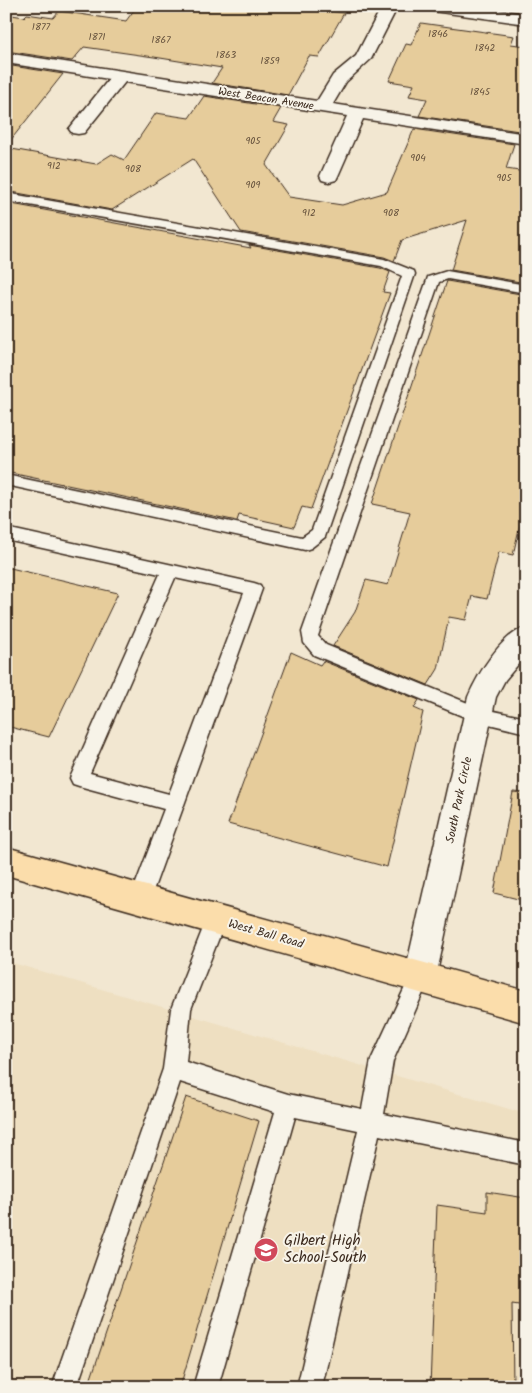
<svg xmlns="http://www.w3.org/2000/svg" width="532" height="1393" viewBox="0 0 532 1393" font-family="Kalam,sans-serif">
<rect width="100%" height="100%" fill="#f2e7d1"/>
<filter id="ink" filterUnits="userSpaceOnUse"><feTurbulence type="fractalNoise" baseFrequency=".02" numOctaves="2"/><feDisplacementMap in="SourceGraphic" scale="10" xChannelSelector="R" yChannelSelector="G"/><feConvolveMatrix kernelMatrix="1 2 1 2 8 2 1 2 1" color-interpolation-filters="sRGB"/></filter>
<g filter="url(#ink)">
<path fill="#eedfc1" d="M6 961 526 1114V1387H6Z"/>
<g fill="#e6cc9b" stroke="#3b2a1e">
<path d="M137 6H294L344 13 319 57 309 56 288 95 212 83 222 68 154 57 84 47 72 61 6 51V14L24 17 27 14 53 18 59 11 126 21Z"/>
<path d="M421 23 514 36 511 44 526 46V109L519 131 419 116 427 99 409 96 414 85 389 81 406 44 411 45Z"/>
<path d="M6 65 63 74 6 146Z"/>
<path d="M204 96 281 108 273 122 289 125 266 165 289 197 342 205 387 192 414 129 514 144 506 169 526 172V283L451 270 467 220 402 240 394 261 384 257 241 232 193 159 112 210 6 191V148L96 164 112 154 124 160 156 113 189 118Z"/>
<path d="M6 203 251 248 249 245 380 268 390 272 383 292 390 293 311 509 302 507 294 527 239 515 237 521 6 472Z"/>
<path d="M447 281 526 295V499L513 555 499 552 487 599 472 596 466 620 449 617 438 669 428 685 333 646 355 612 366 580 388 585 410 512 372 504Z"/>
<path d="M6 567 118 593 49 737 6 726Z"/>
<path d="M291 652 320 665 323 661 419 700 414 708 423 712 387 867 228 824Z"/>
<path d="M513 792 526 793V901L494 893Z"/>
<path d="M186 1097 259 1121 180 1387H88Z"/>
<path d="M487 1192 526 1198V1306L512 1304 513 1387H430L437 1205 487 1212Z"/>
</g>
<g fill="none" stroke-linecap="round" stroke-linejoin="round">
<defs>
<g id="lane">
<path d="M6 193 384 259 414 271 415 274 325 537 311 548 305 550 6 485V475L302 537 312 530 402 276 381 266 6 201Z"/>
<path d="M447 271 526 285V293L448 279 439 282 318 636 326 645 480 708 526 718V733L472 720 314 655 304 643 302 632 427 280 428 277Z"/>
<path d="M6 528 254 583 260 585 262 589 150 899 147 905 140 908 133 905 130 899 164 809 79 786 73 784 70 778 160 574 6 540ZM175 578 244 593 169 794 90 773Z"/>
<path d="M216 911 223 913 226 920 191 1009 186 1062 288 1094 362 1109 371 1060 413 970 420 967 427 970 430 977 393 1061 384 1114 526 1143V1165L379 1135 322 1387H297L358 1130 295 1117 218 1387H193L275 1112 180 1082 77 1387H52L163 1069 171 1009 209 913Z"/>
</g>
<g id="street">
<path d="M382 6H398L371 59 346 82 333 104 526 134V144L363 119 338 176 336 180 329 182 322 180 320 176 347 116 125 82 84 133 78 134 72 133 69 129 109 79 6 63V53L317 101 333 75 356 56Z"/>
<path d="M425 6H469L526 14V24L433 11 427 9Z"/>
<path d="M526 627V655L505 680 496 697 436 977 431 988 420 993 409 988 404 977 468 697C478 674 501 635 526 627Z"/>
</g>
<path id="primary" d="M6 847 526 991V1023L6 875Z"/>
</defs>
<use href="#lane" stroke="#3b2a1e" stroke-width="3"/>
<use href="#street" stroke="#3b2a1e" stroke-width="3"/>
<use href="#primary" stroke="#3b2a1e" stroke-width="3"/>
<use href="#lane" fill="#f7f3e8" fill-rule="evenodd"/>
<use href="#street" fill="#f7f3e8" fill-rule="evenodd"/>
<use href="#primary" fill="#fbddab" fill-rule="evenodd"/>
</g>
</g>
<defs>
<symbol id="school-disc" viewBox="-11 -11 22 22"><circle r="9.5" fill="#d1495b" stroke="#f7f3e8"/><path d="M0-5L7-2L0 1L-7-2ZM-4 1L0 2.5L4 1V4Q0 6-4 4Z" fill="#fff"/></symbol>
</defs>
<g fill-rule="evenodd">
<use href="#school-disc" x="252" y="1236" width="28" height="28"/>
</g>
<g text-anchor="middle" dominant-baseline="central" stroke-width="4" stroke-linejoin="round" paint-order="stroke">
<g font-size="10" fill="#66523d">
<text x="41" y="27">1877</text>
<text x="438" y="34">1846</text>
<text x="97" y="37">1871</text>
<text x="161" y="40">1867</text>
<text x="485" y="48">1842</text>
<text x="226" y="55">1863</text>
<text x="270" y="61">1859</text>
<text x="480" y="92">1845</text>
<text x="253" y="141">905</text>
<text x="418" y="158">904</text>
<text x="54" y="166">912</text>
<text x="133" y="169">908</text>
<text x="504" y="178">905</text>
<text x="253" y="185">909</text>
<text x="309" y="213">912</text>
<text x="391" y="213">908</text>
</g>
<g font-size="11" fill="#3b2a1e" stroke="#f7f3e8">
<text transform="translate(266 99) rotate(9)">West Beacon Avenue</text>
</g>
<g font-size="12" fill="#3b2a1e" stroke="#f7f3e8">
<text transform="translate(459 800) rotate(-78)">South Park Circle</text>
<text transform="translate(266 934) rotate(16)">West Ball Road</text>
</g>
<g font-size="15" fill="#3b2a1e" stroke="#f7f3e8" text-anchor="start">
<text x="284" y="1241">Gilbert High<tspan x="284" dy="17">School-South</tspan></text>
</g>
</g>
<rect width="532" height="1393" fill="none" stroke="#f7f3e8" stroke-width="25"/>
<rect x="12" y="12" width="507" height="1368" fill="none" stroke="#3b2a1e" stroke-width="2" filter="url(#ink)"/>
</svg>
